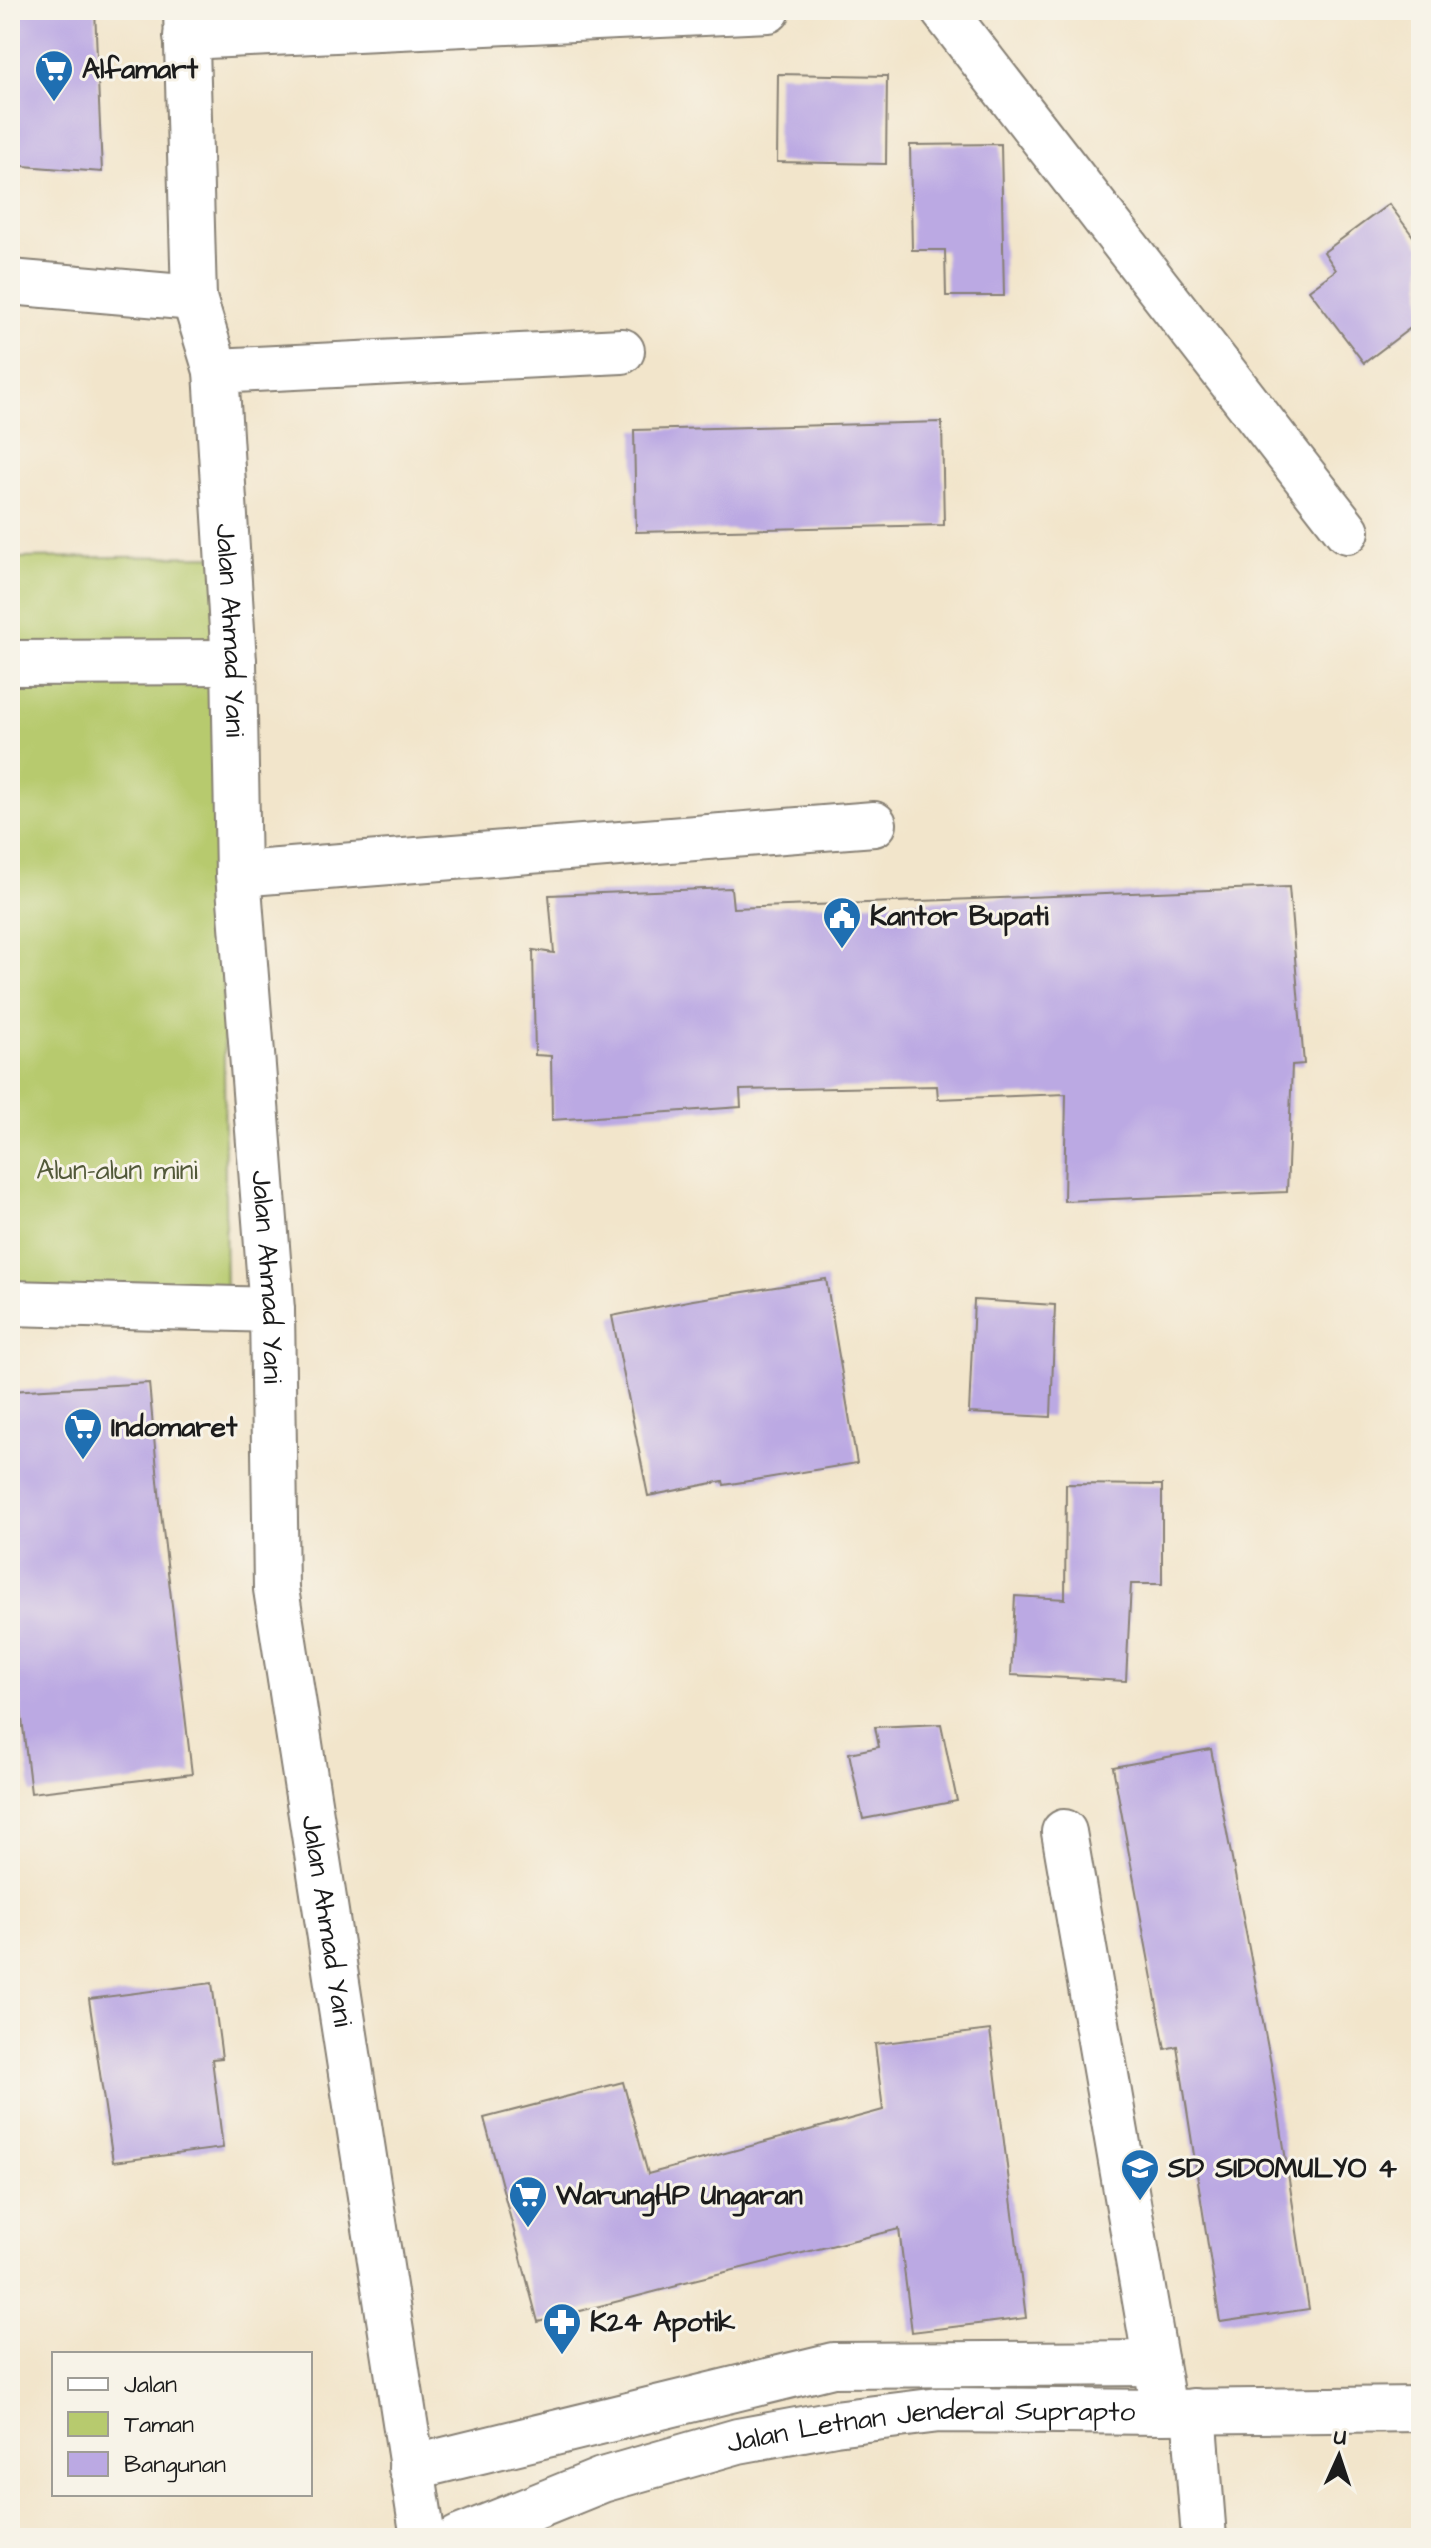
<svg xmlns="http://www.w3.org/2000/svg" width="1431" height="2548" viewBox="0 0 1431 2548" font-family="'Architects Daughter',sans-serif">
<rect width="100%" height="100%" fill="#f7f3e8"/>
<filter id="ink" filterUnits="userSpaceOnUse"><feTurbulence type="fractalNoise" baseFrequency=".0125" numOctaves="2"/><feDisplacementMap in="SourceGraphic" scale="16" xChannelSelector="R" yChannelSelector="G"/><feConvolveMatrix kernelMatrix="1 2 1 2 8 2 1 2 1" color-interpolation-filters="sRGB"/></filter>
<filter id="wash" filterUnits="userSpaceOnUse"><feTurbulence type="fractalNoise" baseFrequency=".006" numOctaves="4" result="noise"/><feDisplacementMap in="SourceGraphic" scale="32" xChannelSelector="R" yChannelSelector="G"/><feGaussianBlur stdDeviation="1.8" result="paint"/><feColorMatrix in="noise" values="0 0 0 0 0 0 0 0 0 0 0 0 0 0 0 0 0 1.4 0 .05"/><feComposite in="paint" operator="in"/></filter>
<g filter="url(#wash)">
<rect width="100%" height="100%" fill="#f2e5cb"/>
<path fill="#b7ca6e" stroke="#6a7345" stroke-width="2" d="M220 556 226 1316 10 1318V558Z"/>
<g id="blocks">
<g fill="#bba9e3">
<path d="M10 10H95L102 172 10 165Z"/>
<path d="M778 74 887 76 886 164 777 162Z"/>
<path d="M1001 144 1004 296H946L945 250H912L910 145Z"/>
<path d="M1389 204 1421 247V320L1364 363 1309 290 1336 270 1324 252Z"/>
<path d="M942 422 944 525 636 532 634 430Z"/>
<path d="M1289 887 1304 1064 1292 1065 1287 1192 1064 1201 1066 1094 938 1099 937 1086 740 1090 741 1107 552 1120 551 1056 535 1055 533 950 554 953 549 895 731 888 733 908Z"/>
<path d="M826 1279 857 1463 724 1485 723 1481 648 1496 612 1316 693 1300Z"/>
<path d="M974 1300 1055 1305 1051 1417 969 1413Z"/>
<path d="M149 1383 161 1513 192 1774 31 1793 10 1619V1391Z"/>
<path d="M1066 1484 1162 1485V1584H1131L1126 1681 1011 1675 1015 1596 1065 1599Z"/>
<path d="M941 1724 957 1801 863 1819 849 1753 879 1747 875 1727Z"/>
<path d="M1211 1749 1271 2064 1309 2309 1220 2322 1177 2046 1165 2049 1113 1767Z"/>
<path d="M212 1983 222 2058 212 2059 223 2148 113 2162 89 1999Z"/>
<path d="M990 2030 1026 2318 912 2332 899 2229 677 2284V2286L538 2322 484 2118 623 2082 648 2174 883 2110 875 2044Z"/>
</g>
</g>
</g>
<g filter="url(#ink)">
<use href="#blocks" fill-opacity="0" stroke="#878074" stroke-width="2"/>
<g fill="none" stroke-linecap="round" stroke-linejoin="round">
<defs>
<g id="minor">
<path id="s1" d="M186 10 194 298 216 371 234 662 238 874 272 1310 276 1589 423 2538"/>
<path d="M943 10 1347 531"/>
<path d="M186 37 768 10"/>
<path d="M10 282 194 298"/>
<path d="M216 371 622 351"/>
<path d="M10 663 234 662"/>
<path d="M238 874 874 824"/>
<path d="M10 1303 272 1310"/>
<path d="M1064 1832 1161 2393"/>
<path d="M1194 2411 1204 2538"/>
<path d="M411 2468 833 2365 1156 2363"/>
</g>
<g id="major">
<path id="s2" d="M459 2538 602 2480 738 2441 835 2423 939 2410 1163 2412 1421 2409"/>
</g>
</defs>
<use href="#minor" stroke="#878074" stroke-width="48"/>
<use href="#major" stroke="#878074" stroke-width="48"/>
<use href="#minor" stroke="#fff" stroke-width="44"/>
<use href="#major" stroke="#fff" stroke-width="44"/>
</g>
</g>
<defs>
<symbol id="supermarket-pin" viewBox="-11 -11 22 30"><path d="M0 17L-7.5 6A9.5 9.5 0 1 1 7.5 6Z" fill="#1f6fb2" stroke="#f7f3e8"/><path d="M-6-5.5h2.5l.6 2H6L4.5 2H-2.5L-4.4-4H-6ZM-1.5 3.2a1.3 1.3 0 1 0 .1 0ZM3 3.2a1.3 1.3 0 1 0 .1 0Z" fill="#fff"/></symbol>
<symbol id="civic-pin" viewBox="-11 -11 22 30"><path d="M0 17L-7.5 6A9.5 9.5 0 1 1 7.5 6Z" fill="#1f6fb2" stroke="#f7f3e8"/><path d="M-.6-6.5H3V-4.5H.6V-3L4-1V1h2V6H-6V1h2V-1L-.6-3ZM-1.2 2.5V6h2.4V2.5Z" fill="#fff"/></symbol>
<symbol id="school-pin" viewBox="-11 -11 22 30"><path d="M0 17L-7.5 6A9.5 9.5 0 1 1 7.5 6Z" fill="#1f6fb2" stroke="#f7f3e8"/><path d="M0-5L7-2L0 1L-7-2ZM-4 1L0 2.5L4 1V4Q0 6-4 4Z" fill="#fff"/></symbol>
<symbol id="pharmacy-pin" viewBox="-11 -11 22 30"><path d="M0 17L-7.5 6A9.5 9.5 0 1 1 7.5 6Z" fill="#1f6fb2" stroke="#f7f3e8"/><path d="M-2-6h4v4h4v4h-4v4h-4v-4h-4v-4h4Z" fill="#fff"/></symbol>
</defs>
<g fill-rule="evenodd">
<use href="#supermarket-pin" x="32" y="47" width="44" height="60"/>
<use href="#civic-pin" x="820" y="894" width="44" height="60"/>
<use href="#supermarket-pin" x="61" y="1405" width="44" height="60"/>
<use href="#school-pin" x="1118" y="2146" width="44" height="60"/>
<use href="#supermarket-pin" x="506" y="2173" width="44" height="60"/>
<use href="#pharmacy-pin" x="540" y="2300" width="44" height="60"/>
</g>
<g text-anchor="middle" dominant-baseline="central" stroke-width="6" stroke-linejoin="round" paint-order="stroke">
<g font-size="28" font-weight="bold" fill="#1c1c1c" stroke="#f7f3e8" text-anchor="start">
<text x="82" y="69">Alfamart</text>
<text x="870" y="916">Kantor Bupati</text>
<text x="111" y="1427">Indomaret</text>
<text x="1168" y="2168">SD SIDOMULYO 4</text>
<text x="556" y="2195">WarungHP Ungaran</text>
<text x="590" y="2322">K24 Apotik</text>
</g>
<g font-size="28" fill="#1c1c1c" stroke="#f7f3e8">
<text stroke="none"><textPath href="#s1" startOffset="624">Jalan Ahmad Yani</textPath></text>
<text stroke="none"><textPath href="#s1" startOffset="1272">Jalan Ahmad Yani</textPath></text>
<text stroke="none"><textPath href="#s1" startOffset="1920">Jalan Ahmad Yani</textPath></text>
<text stroke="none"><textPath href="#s2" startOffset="490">Jalan Letnan Jenderal Suprapto</textPath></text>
</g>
<g font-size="28" fill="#525939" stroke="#f7f3e8">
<text x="117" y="1170">Alun-alun mini</text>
</g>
</g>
<rect width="1431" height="2548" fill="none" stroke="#f7f3e8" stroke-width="40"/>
<rect x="52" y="2352" width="260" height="144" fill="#f7f3e8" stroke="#9f9d96" stroke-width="2"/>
<rect x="68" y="2378" width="40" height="12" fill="#ffffff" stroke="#9f9d96" stroke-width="2"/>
<text x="124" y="2392" font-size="24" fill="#1c1c1c">Jalan</text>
<rect x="68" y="2412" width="40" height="24" fill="#b7ca6e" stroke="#9f9d96" stroke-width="2"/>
<text x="124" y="2432" font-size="24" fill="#1c1c1c">Taman</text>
<rect x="68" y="2452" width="40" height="24" fill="#bba9e3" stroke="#9f9d96" stroke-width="2"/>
<text x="124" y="2472" font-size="24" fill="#1c1c1c">Bangunan</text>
<g transform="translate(1339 2456) rotate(3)" stroke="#f7f3e8" stroke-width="6" paint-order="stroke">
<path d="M0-6L14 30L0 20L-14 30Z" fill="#1c1c1c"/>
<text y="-12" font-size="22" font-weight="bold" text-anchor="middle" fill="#1c1c1c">U</text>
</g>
</svg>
